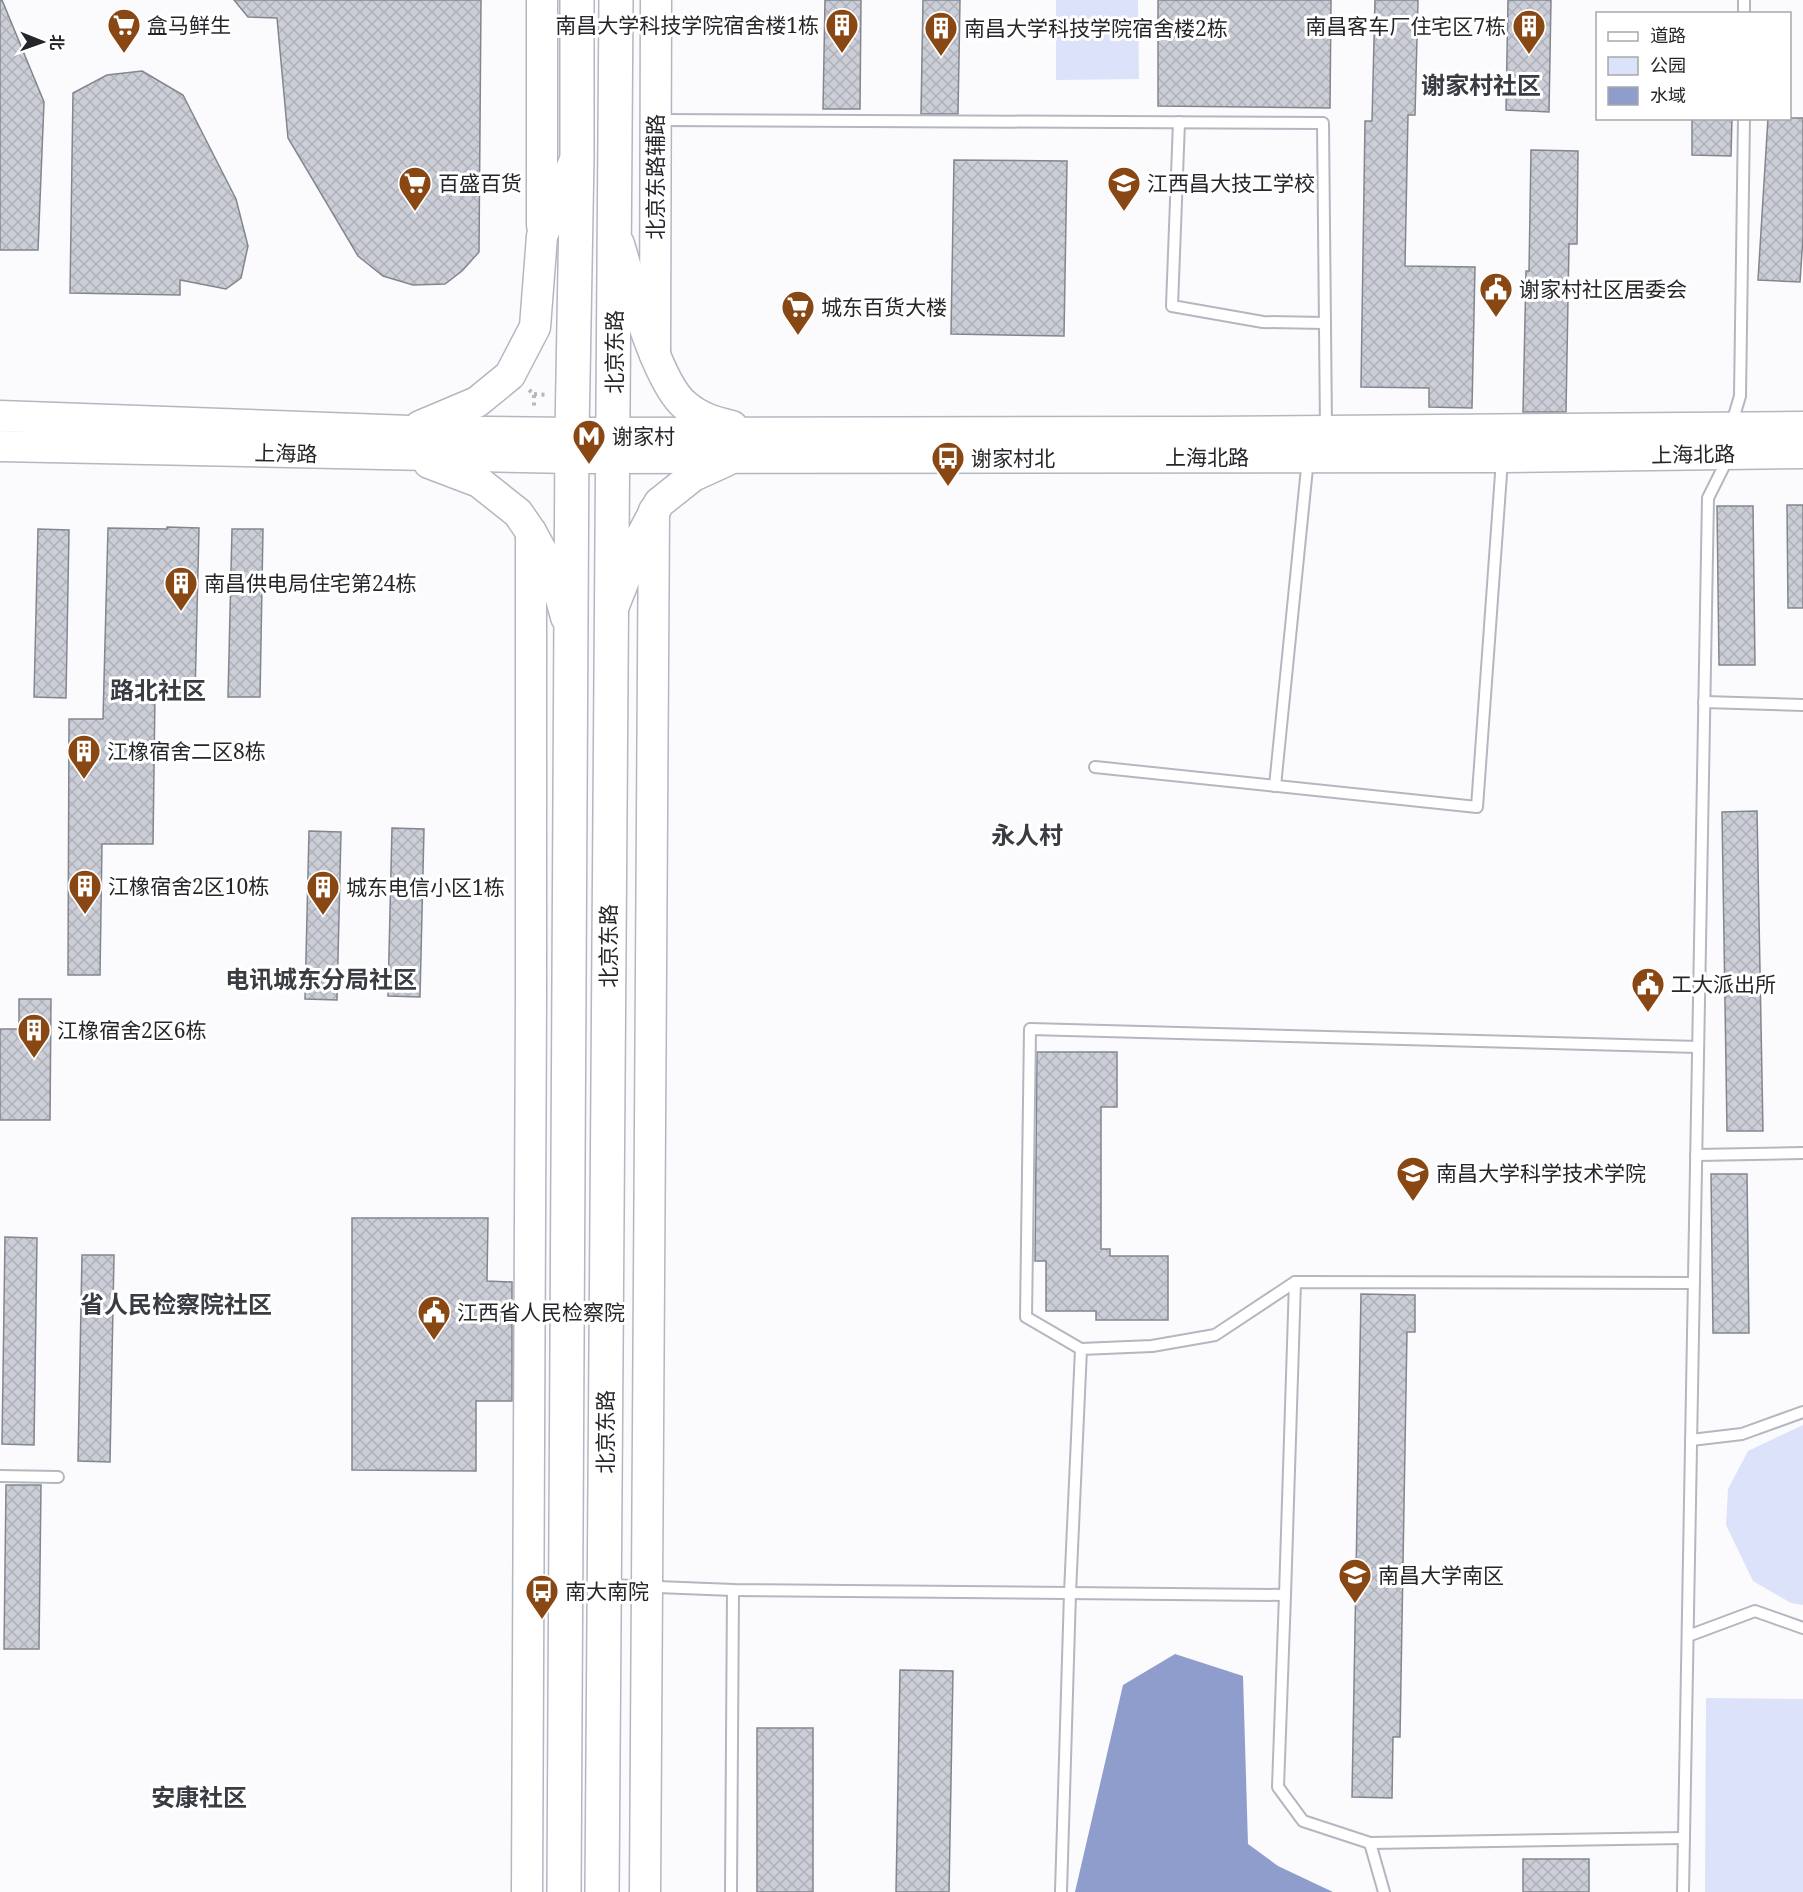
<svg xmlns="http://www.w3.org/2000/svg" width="1803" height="1892" viewBox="0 0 1803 1892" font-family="'Noto Serif','Noto Sans SC',serif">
<defs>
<pattern id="building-cross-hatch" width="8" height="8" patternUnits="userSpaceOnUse" patternTransform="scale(1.5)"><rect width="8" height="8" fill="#cbced7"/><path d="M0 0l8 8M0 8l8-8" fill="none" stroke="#aeb1b9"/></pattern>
</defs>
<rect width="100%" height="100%" fill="#fbfbfd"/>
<g fill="#dbe2fa">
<path d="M1056 0H1138L1139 79 1056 80Z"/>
<path d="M1803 1425V1605L1791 1603 1753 1581 1726 1525 1728 1489 1748 1451Z"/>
<path d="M1706 1698 1803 1699V1892H1705Z"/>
</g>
<path fill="#8f9dcc" d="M1175 1654 1243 1676 1248 1844 1278 1866 1333 1892H1075L1123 1685Z"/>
<g fill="url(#building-cross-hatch)" stroke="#83868f" stroke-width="1.5">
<path d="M0 0H2L44 102 38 250H0Z"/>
<path d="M234 0H481L479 252 462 271 445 284 413 285 383 276 358 256 288 138 277 18 248 17Z"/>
<path d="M825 0H861L860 109H823Z"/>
<path d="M923 0H960L958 114H921Z"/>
<path d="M1158 0H1331L1330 108 1158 106Z"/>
<path d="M1375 0H1418L1415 115H1408L1405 266 1475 267 1472 408 1429 407V388L1361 387 1365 121H1372Z"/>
<path d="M1508 0H1551L1549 112 1506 110Z"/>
<path d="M142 71 183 95 236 199 248 246 241 278 226 289 180 280V295L70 293 73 93 107 75Z"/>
<path d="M1692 118H1732L1731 156 1692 155Z"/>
<path d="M1768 118H1803V237L1800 282 1758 280Z"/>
<path d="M1531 150 1578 151 1577 244H1569L1566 412H1523L1526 271H1529Z"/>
<path d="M954 160 1067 161 1064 336 951 334Z"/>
<path d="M1787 505H1803V608H1788Z"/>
<path d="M1717 506H1753L1755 665H1719Z"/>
<path d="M167 527 199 528 195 696 155 695 153 844H102L100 975H68L69 719H103L108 528 167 529Z"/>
<path d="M38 529 69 530 66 698 34 697Z"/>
<path d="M232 529H263L260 697H228Z"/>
<path d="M1757 811 1763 1131H1727L1722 812Z"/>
<path d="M392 828 424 829 420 997 388 996Z"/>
<path d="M309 831 341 832 337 1000 305 999Z"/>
<path d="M19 999H51L50 1120H0V1029H19Z"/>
<path d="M1037 1052H1117V1107H1101V1249H1110V1256H1168V1320H1096V1311H1046V1261H1035Z"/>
<path d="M1711 1174H1747L1749 1333H1713Z"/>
<path d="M352 1218H488L487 1281 512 1282V1401H476V1471L352 1470Z"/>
<path d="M5 1237 37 1238 34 1445 2 1444Z"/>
<path d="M82 1255H114L110 1462 78 1461Z"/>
<path d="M1361 1294 1415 1295V1332H1407L1400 1737H1393L1392 1798 1352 1797Z"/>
<path d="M6 1485H41L39 1649H4Z"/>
<path d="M900 1670 953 1671 949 1892H896Z"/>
<rect x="757" y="1728" width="56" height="164"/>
<rect x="1523" y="1859" width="66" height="33"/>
</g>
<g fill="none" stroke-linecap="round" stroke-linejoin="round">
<defs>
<g id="service">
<path d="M1744 0V14"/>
<path d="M657 120 1323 123 1326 428"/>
<path d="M1179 122 1172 306 1263 322 1325 323"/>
<path d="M1731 426 1740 396 1744 118"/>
<path d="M1704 702 1803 705"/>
<path d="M1095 767 1477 807 1502 460"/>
<path d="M1275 786 1308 458"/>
<path d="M1696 1155 1803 1153"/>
<path d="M1081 1349 1026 1317 1030 1029 1698 1047"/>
<path d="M1691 1440 1742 1434 1803 1412"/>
<path d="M0 1476 58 1477"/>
<path d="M607 1585 733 1590 1285 1595 1295 1282 1694 1283"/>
<path d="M1285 1595 1278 1787 1303 1821 1370 1843 1684 1838"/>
<path d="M1688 1636 1755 1611 1803 1628"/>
<path d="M1370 1843 1384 1892"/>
<path d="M731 1892 733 1590"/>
<path d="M1061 1892 1070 1593 1081 1349 1152 1346 1215 1335 1295 1282"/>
<path d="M1683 1892 1708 498 1729 456"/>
</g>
<g id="secondary">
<path d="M542 225V0"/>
<path d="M619 244C630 281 657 384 686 406 700 418 715 422 732 426"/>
<path d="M655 355 656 0"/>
<path d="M0 416 410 431 572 433 1209 432 1803 427"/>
<path d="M420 426 477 402 510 375 535 327 542 236 575 160"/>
<path d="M0 446 572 458 1502 457 1803 453"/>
<path d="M429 463 479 482 518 513 531 532 554 574 566 617"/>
<path d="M613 608 642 535 659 503 693 476 726 461"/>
<path d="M527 1892 531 997V532"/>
<path d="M645 1892 654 511"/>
</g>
<g id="primary">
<path d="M564 1892 572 433 577 157V0"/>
<path d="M602 1892 616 0"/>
</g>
</defs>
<use href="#service" stroke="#b4b7c0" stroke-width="14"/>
<use href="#secondary" stroke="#b4b7c0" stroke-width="33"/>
<use href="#primary" stroke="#b4b7c0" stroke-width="36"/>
<g stroke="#b6b7b9" stroke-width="4" stroke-dasharray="3 4.5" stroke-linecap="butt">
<path d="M529 390 534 394V410"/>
<path d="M534 394 548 395"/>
</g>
<use href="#service" stroke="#fff" stroke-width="10"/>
<use href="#secondary" stroke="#fff" stroke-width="30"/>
<use href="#primary" stroke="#fff" stroke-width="33"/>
</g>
<defs>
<symbol id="supermarket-pin" viewBox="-11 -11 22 30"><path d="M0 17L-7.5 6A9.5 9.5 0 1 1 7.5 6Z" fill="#894713" stroke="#fff"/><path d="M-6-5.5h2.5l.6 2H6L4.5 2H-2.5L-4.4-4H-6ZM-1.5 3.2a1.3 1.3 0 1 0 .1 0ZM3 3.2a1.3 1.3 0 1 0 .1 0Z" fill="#fff"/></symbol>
<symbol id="building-pin" viewBox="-11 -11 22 30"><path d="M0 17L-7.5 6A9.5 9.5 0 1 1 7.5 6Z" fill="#894713" stroke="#fff"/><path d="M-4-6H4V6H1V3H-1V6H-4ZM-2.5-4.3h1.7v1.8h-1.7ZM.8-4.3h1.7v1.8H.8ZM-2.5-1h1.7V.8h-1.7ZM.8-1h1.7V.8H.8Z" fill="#fff"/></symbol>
<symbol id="school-pin" viewBox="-11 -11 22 30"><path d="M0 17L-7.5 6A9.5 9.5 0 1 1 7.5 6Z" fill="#894713" stroke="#fff"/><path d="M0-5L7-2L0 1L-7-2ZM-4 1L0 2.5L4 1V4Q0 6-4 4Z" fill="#fff"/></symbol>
<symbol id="civic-pin" viewBox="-11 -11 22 30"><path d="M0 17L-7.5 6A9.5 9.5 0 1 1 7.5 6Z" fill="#894713" stroke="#fff"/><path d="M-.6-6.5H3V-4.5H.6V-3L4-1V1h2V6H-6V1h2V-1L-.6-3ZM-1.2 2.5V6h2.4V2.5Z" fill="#fff"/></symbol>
<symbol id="metro-pin" viewBox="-11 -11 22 30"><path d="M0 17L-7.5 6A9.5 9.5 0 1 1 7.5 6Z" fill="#894713" stroke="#fff"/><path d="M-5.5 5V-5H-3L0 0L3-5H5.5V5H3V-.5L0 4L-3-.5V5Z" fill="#fff"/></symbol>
<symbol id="bus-pin" viewBox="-11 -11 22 30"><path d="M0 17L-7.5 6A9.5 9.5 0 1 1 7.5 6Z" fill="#894713" stroke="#fff"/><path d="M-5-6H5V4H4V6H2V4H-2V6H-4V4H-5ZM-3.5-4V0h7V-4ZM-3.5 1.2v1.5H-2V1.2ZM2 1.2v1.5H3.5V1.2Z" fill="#fff"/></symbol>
<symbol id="university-pin" viewBox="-11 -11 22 30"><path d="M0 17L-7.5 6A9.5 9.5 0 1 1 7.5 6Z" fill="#894713" stroke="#fff"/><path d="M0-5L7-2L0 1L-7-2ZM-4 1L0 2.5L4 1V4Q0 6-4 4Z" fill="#fff"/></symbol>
</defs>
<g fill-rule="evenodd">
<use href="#supermarket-pin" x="105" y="6" width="38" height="52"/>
<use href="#building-pin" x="823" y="6" width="38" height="52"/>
<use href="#building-pin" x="1510" y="7" width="38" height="52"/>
<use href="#building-pin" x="922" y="9" width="38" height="52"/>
<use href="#supermarket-pin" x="396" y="164" width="38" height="52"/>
<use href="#school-pin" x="1105" y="164" width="38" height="52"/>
<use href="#civic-pin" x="1477" y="270" width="38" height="52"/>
<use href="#supermarket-pin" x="779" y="288" width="38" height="52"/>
<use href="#metro-pin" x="570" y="417" width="38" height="52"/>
<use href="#bus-pin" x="929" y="439" width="38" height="52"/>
<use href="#building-pin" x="162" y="564" width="38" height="52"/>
<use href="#building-pin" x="65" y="732" width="38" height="52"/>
<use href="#building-pin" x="66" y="867" width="38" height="52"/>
<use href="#building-pin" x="304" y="868" width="38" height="52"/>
<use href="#civic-pin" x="1629" y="965" width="38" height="52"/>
<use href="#building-pin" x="15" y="1011" width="38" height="52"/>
<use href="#university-pin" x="1394" y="1154" width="38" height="52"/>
<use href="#civic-pin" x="415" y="1293" width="38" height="52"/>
<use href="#school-pin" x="1336" y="1556" width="38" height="52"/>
<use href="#bus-pin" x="523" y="1572" width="38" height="52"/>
</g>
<g text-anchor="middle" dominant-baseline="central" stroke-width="6" stroke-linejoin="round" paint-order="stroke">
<g font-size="21" fill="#252629" stroke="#fff" text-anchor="start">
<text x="147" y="25">盒马鲜生</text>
<text x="819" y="25" text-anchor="end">南昌大学科技学院宿舍楼1栋</text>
<text x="1506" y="26" text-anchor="end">南昌客车厂住宅区7栋</text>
<text x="964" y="28">南昌大学科技学院宿舍楼2栋</text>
<text x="438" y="183">百盛百货</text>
<text x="1147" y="183">江西昌大技工学校</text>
<text x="1519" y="289">谢家村社区居委会</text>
<text x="821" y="307">城东百货大楼</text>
<text x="612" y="436">谢家村</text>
<text x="971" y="458">谢家村北</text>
<text x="204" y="583">南昌供电局住宅第24栋</text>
<text x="107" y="751">江橡宿舍二区8栋</text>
<text x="108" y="886">江橡宿舍2区10栋</text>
<text x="346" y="887">城东电信小区1栋</text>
<text x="1671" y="984">工大派出所</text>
<text x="57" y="1030">江橡宿舍2区6栋</text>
<text x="1436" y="1173">南昌大学科学技术学院</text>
<text x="457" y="1312">江西省人民检察院</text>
<text x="1378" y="1575">南昌大学南区</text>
<text x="565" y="1591">南大南院</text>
</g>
<g font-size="21" fill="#252629" stroke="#fff">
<text transform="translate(655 177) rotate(-90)">北京东路辅路</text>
<text transform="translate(614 352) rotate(-90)">北京东路</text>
<text transform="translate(286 453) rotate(1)">上海路</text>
<text transform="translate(1693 454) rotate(-1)">上海北路</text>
<text x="1207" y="457">上海北路</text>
<text transform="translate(608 946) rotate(-90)">北京东路</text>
<text transform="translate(605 1432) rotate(-90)">北京东路</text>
</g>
<g font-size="24" font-weight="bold" fill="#393c43" stroke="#fff">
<text x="1481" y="84">谢家村社区</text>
<text x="158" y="689">路北社区</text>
<text x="1027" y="834">永人村</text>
<text x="321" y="978">电讯城东分局社区</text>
<text x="176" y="1303">省人民检察院社区</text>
<text x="199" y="1796">安康社区</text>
</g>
</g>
<rect x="1596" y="12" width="195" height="108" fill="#ffffff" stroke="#a8a8a9" stroke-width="1.5"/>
<rect x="1608" y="32" width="30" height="9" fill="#ffffff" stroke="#a8a8a9" stroke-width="1.5"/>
<text x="1650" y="42" font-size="18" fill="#252629">道路</text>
<rect x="1608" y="57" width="30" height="18" fill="#dbe2fa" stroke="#a8a8a9" stroke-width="1.5"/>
<text x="1650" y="72" font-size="18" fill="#252629">公园</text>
<rect x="1608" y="87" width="30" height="18" fill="#8f9dcc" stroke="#a8a8a9" stroke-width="1.5"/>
<text x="1650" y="102" font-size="18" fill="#252629">水域</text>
<g transform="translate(42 42) rotate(91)" stroke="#ffffff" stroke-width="4.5" paint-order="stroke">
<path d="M0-4.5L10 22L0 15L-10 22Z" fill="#252629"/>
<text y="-9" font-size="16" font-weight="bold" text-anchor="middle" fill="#252629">北</text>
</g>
</svg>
